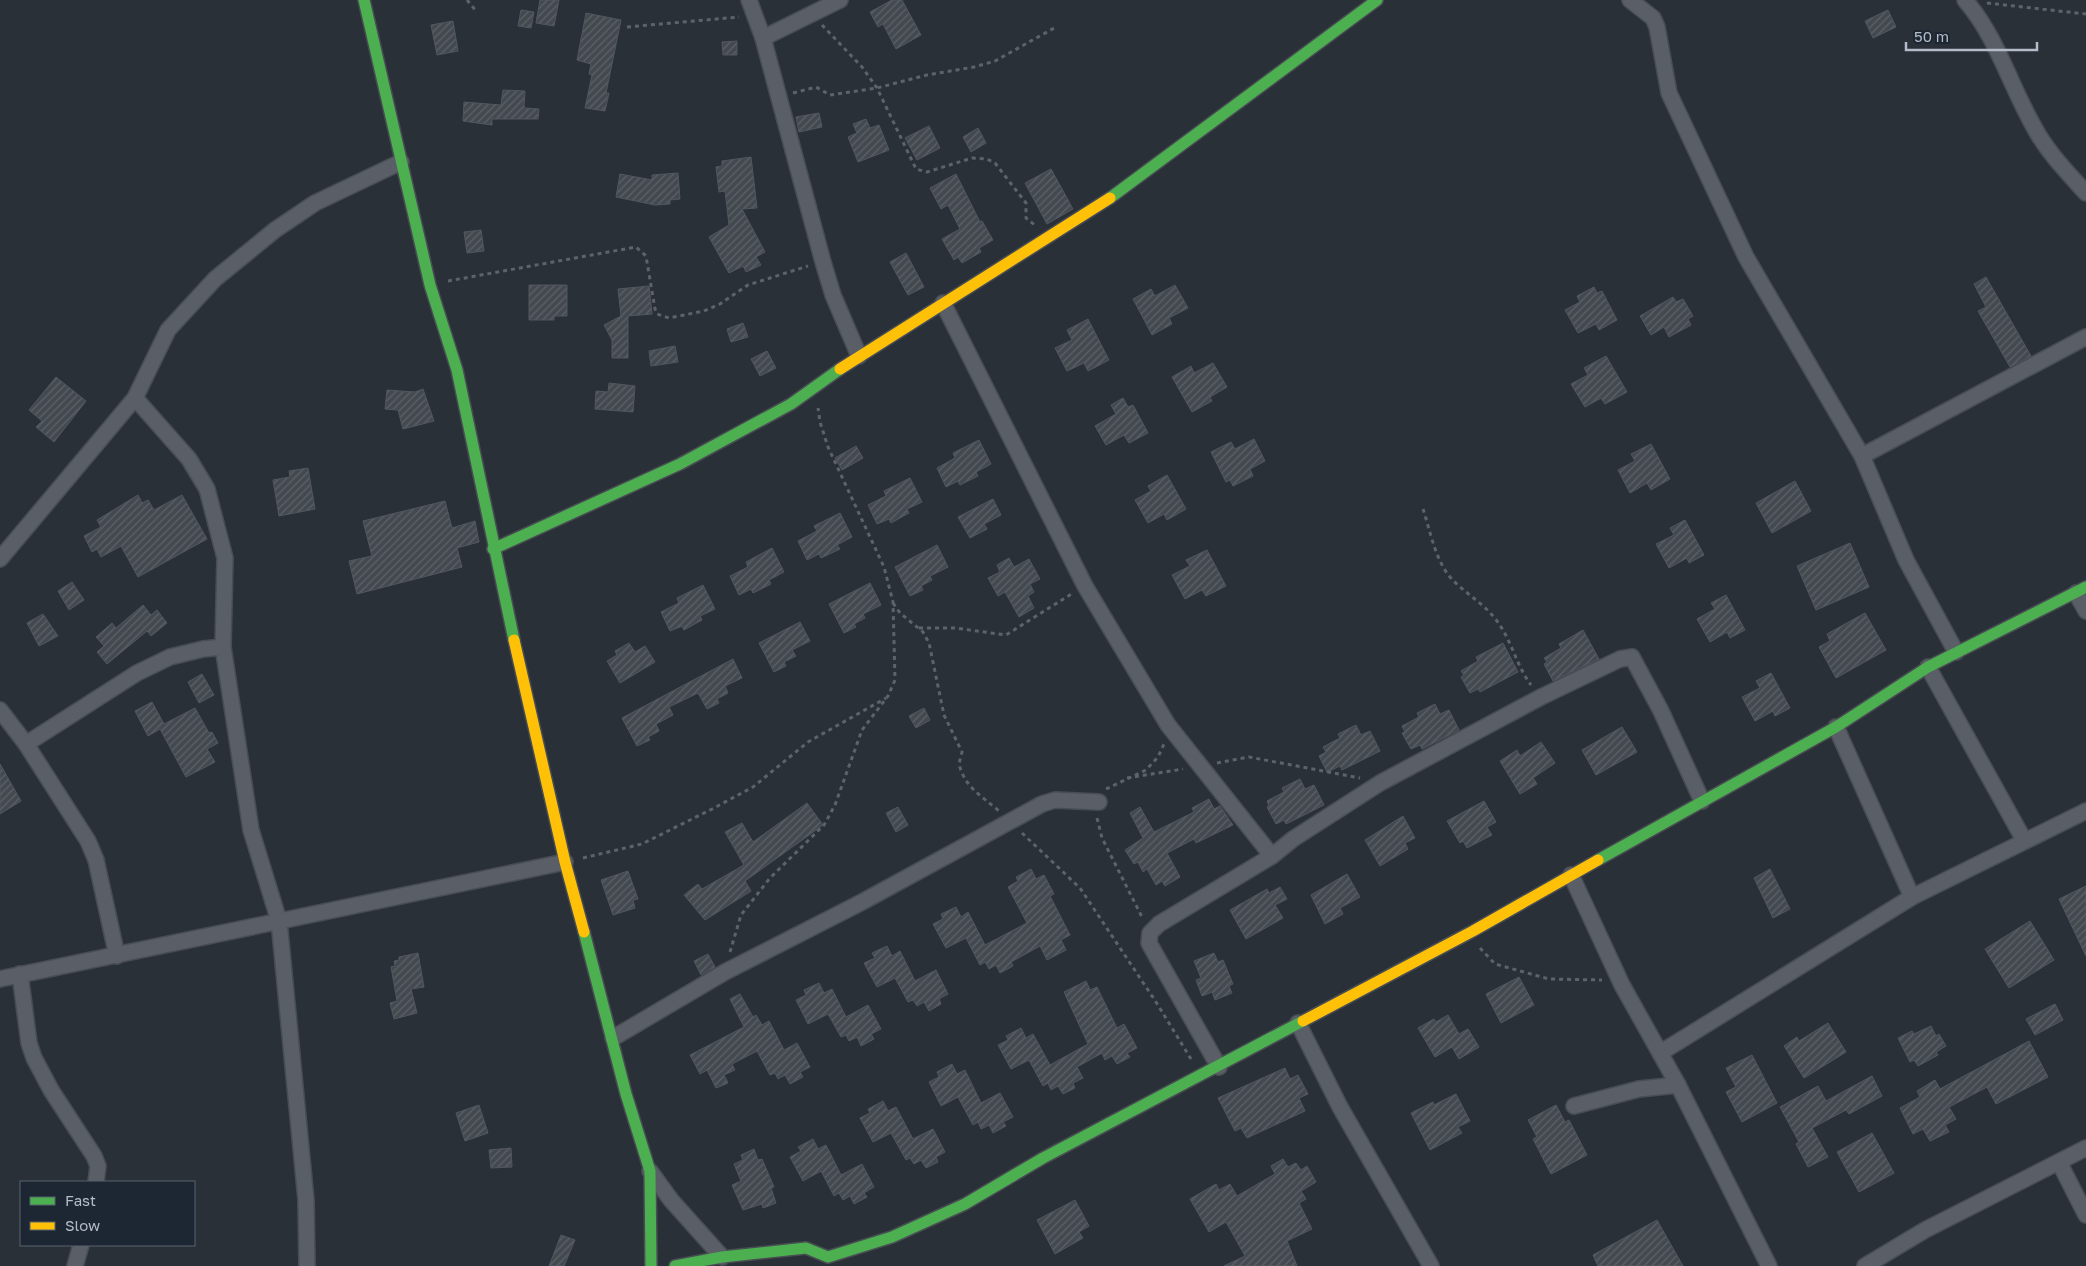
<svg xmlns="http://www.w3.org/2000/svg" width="2086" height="1266" viewBox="0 0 2086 1266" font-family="'Golos Text',sans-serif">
<defs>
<pattern id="building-hatch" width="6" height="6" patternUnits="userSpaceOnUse" patternTransform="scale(1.25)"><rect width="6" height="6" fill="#444950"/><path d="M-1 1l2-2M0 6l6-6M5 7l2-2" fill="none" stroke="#5d6168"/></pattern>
</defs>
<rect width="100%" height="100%" fill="#2a3038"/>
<g fill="url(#building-hatch)" stroke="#52575f">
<path d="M540 0H559L554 26 536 23Z"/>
<path d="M892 0H902L921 35 896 49 883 24 878 27 870 12Z"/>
<path d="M521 10 534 12 531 28 518 26Z"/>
<path d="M1888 10 1896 27 1873 38 1865 21Z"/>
<path d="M586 13 621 20 606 93H609L605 111 585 108 592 75 589 74 591 64 577 60Z"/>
<path d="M453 21 458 51 437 55 431 25Z"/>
<path d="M737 41V55H723L722 42Z"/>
<path d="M503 90 525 91 524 108 539 109 538 119H492V125L463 121 464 102 501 105Z"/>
<path d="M819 113 822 127 799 132 796 117Z"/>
<path d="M866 119 870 128 879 125 889 150 858 162 848 137 857 133 853 124Z"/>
<path d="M929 126 940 148 917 160 905 138Z"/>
<path d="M978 128 986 143 971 152 963 137Z"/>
<path d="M751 157 757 208 742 209 765 252 756 257 761 265 746 272 743 266 729 273 709 237 729 225 725 191 719 192 716 167 722 166V161Z"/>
<path d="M1051 169 1073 209 1047 224 1025 183Z"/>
<path d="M678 173 680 199 670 200V204L655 205 616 197 620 174 652 180V175Z"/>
<path d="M956 174 980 222 982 221 993 240 979 248 981 252 962 263 958 257 954 260 942 239 960 229 948 205 941 209 930 188Z"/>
<path d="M481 230 484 251 467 253 464 232Z"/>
<path d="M906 253 924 287 908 295 890 262Z"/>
<path d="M1986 277 2031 356 2010 367 1978 311 1986 307 1974 284Z"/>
<path d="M529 285H567V316H554V320H529Z"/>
<path d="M1175 285 1188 308 1169 318 1172 324 1152 335 1133 299 1151 289 1155 296Z"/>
<path d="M649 286 652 314 628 316V358H612V340L604 325 621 316 618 289Z"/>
<path d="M1594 287 1597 293 1602 291 1617 320 1599 330 1596 324 1578 333 1565 310 1580 302 1577 296Z"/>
<path d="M1673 297 1676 302 1683 299 1693 316 1688 319 1691 325 1669 337 1664 327 1651 335 1640 316Z"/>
<path d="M1088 319 1109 360 1088 371 1084 363 1067 371 1055 348 1072 340 1067 330Z"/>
<path d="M743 323 748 337 731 342 727 329Z"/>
<path d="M675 346 678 362 651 366 649 351Z"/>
<path d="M767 351 776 368 760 376 751 359Z"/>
<path d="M1606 356 1627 392 1605 404 1601 398 1585 407 1571 384 1588 375 1584 368Z"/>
<path d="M1213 363 1227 387 1210 397 1212 401 1192 412 1172 377 1191 366 1194 373Z"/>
<path d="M56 377 86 401 54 442 36 427 42 421 29 410Z"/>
<path d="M609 383 635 386 633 412 595 409 596 391 608 392Z"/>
<path d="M423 389 434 421 403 429 398 410 385 409 387 390 415 392Z"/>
<path d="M1123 398 1128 407 1133 405 1148 433 1129 443 1124 435 1106 445 1095 426 1116 414 1111 405Z"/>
<path d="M1254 439 1265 461 1250 469 1253 476 1233 486 1230 480 1226 482 1211 452 1231 442 1235 449Z"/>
<path d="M979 440 991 464 976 472 978 476 960 485 958 481 946 487 937 468 955 458 953 453Z"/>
<path d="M1651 444 1670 479 1651 490 1647 483 1630 493 1618 470 1635 461 1631 454Z"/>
<path d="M856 446 863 458 842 470 835 458Z"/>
<path d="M308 468 315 509 279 516 273 480 290 477 289 471Z"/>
<path d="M1167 475 1186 509 1167 520 1164 514 1148 523 1135 500 1151 491 1148 486Z"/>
<path d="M910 478 922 502 907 509 909 513 891 523 889 519 877 524 868 505 886 496 884 491Z"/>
<path d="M1795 481 1811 511 1772 533 1756 503Z"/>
<path d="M138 495 142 503 148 500 154 510 182 495 207 539 138 577 121 546 101 557 97 549 92 552 84 536 101 527 97 520Z"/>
<path d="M993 499 1001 515 984 524 987 529 970 538 958 517Z"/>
<path d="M445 501 452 528 475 521 479 542 457 548 462 567 357 594 349 561 372 556 363 521Z"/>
<path d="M840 513 852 537 837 545 840 549 821 558 819 554 807 560 798 541 817 531 814 526Z"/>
<path d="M1685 520 1704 555 1689 563 1687 558 1669 568 1656 544 1674 535 1670 528Z"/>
<path d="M1850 543 1869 587 1816 610 1797 566Z"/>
<path d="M937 545 948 567 930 576 932 580 921 586 923 590 910 596 895 567Z"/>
<path d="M772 548 784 572 769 580 771 584 753 593 751 589 739 595 730 576 748 567 746 562Z"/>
<path d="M1207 550 1226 586 1206 596 1202 590 1185 599 1172 575 1190 566 1186 560Z"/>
<path d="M1009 558 1014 567 1029 559 1040 579 1030 584 1034 592 1028 596 1034 608 1019 617 1005 592 998 596 988 578 1000 572 997 565Z"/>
<path d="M72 582 84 600 69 610 58 591Z"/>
<path d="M870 583 881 605 863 614 865 618 854 624 856 627 844 633 829 604Z"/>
<path d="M703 585 715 609 700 616 702 620 684 630 682 626 670 631 661 612 679 603 677 598Z"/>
<path d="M1726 595 1745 630 1730 638 1727 632 1710 642 1697 619 1715 609 1711 603Z"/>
<path d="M143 605 151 615 157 610 167 623 151 636 147 631 107 664 97 652 104 646 96 637 112 623 116 628Z"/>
<path d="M1865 613 1886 650 1836 678 1819 647 1830 641 1827 634Z"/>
<path d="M43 614 58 636 39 646 27 623Z"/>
<path d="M800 622 810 641 792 650 796 656 784 662 786 666 774 672 759 643Z"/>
<path d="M1583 630 1599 659 1553 681 1544 664 1547 662 1544 658 1561 648 1559 644Z"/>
<path d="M629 643 635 652 645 646 655 662 620 683 607 661 617 655 615 651Z"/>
<path d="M1503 643 1518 672 1480 692 1478 689 1470 693 1461 677 1464 675 1461 671 1478 661 1476 657Z"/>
<path d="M733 659 742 678 725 686 728 693 717 699 719 703 707 709 698 693 669 707 673 715 656 724 659 731 648 737 650 740 637 746 622 718Z"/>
<path d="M1771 673 1790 708 1775 716 1773 711 1755 721 1742 697 1760 688 1756 681Z"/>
<path d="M202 674 214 695 199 703 188 682Z"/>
<path d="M152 702 164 724 195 708 209 733 212 732 218 743 207 749 215 762 186 777 160 729 148 736 135 711Z"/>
<path d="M1435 704 1440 714 1449 710 1459 730 1422 749 1420 745 1411 749 1402 733 1405 732 1402 726 1419 717 1417 713Z"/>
<path d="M924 708 930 720 916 728 909 716Z"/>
<path d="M1356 725 1361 735 1370 731 1380 751 1342 770 1340 766 1327 772 1319 756 1326 752 1323 747 1340 738 1338 734Z"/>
<path d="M1622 727 1637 752 1596 775 1582 750Z"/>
<path d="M1541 742 1555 763 1533 778 1537 784 1520 794 1500 761 1517 750 1520 756Z"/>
<path d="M0 764 21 801 0 814Z"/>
<path d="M1300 779 1305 789 1314 785 1324 805 1286 824 1284 820 1276 824 1267 807 1269 806 1267 801 1284 792 1282 788Z"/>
<path d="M1209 799 1214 809 1220 806 1233 825 1196 843 1194 839 1167 853 1180 877 1165 886 1162 881 1156 885 1147 869 1143 872 1138 862 1134 864 1125 850 1143 838 1130 813 1140 807 1154 832 1194 812 1192 808Z"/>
<path d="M1484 801 1496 822 1487 827 1492 835 1467 848 1463 841 1460 843 1447 821Z"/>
<path d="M807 803 823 825 745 881 751 891 705 920 684 895 698 884 702 889 744 865 725 832 742 823 753 842Z"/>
<path d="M898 807 908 825 896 832 886 813Z"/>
<path d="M1403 816 1415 838 1405 843 1408 849 1380 866 1365 840Z"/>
<path d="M1031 869 1036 879 1044 875 1054 894 1050 896 1070 935 1061 940 1066 950 1047 960 1040 946 1011 962 1013 966 1000 973 996 965 989 969 985 962 980 965 966 938 946 948 933 924 943 919 941 914 956 907 961 917 968 912 985 945 1027 923 1008 887 1018 881 1016 877Z"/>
<path d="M1770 869 1790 909 1773 918 1754 878Z"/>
<path d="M628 871 638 899 633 900 635 908 613 915 601 880Z"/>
<path d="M1347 874 1360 897 1340 908 1343 914 1325 924 1311 895Z"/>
<path d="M2086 886V956L2059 899Z"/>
<path d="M1280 887 1287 899 1275 905 1283 918 1246 939 1230 910 1267 889 1269 893Z"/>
<path d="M2030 921 2054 960 2009 988 1985 949Z"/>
<path d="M887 946 892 956 900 951 915 981 936 970 948 994 939 999 941 1004 929 1011 924 1002 917 1006 913 1000 908 1002 895 978 877 987 864 963 875 958 872 953Z"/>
<path d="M418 953 424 987 411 989 417 1013 394 1019 390 1003 397 1001 391 967 395 966 394 961 399 960V957Z"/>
<path d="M1214 953 1218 962 1223 960 1233 984 1229 986 1232 993 1215 1000 1212 992 1202 996 1196 980 1201 978 1194 961Z"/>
<path d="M708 954 715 967 701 975 694 961Z"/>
<path d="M1519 977 1534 1005 1501 1023 1486 994Z"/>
<path d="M1086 981 1090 990 1097 987 1117 1028 1124 1024 1137 1048 1127 1053 1130 1057 1117 1064 1112 1056 1105 1060 1102 1053 1077 1067 1083 1078 1073 1083 1075 1088 1063 1094 1058 1086 1051 1090 1048 1083 1043 1086 1029 1060 1011 1069 998 1045 1008 1040 1006 1036 1021 1028 1026 1038 1033 1034 1050 1065 1088 1044 1064 992Z"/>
<path d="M819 983 824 993 832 989 846 1017 868 1005 881 1029 871 1034 874 1039 861 1046 857 1037 849 1041 846 1035 841 1037 828 1014 808 1024 796 1000 806 995 804 990Z"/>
<path d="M740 994 753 1017 756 1015 762 1025 769 1021 784 1050 797 1043 810 1067 800 1072 803 1077 790 1084 785 1075 778 1079 775 1073 770 1075 757 1051 732 1064 735 1070 724 1075 728 1083 716 1088 707 1070 700 1074 690 1055 744 1027 730 999Z"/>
<path d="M2055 1004 2063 1020 2035 1035 2026 1019Z"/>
<path d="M1448 1015 1459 1034 1468 1029 1479 1047 1459 1059 1452 1047 1435 1057 1418 1028 1434 1019 1436 1022Z"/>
<path d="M1828 1023 1846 1052 1804 1078 1784 1046 1797 1037 1799 1041Z"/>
<path d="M1931 1026 1936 1036 1939 1034 1946 1046 1936 1052 1938 1055 1918 1066 1914 1060 1910 1062 1898 1038 1912 1031 1914 1034Z"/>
<path d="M2029 1041 2048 1077 1996 1104 1987 1087 1949 1107 1956 1119 1945 1125 1949 1132 1930 1141 1923 1129 1913 1134 1900 1108 1920 1097 1917 1091 1935 1080 1940 1089Z"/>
<path d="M1752 1055 1777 1103 1742 1122 1726 1092 1736 1087 1726 1068Z"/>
<path d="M952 1064 957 1074 965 1070 981 1103 1000 1093 1013 1117 1003 1122 1006 1126 993 1133 989 1125 981 1129 978 1122 973 1125 958 1097 941 1106 929 1082 939 1077 937 1072Z"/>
<path d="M1285 1068 1290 1079 1298 1075 1308 1094 1299 1098 1305 1111 1247 1138 1241 1128 1235 1131 1218 1098Z"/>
<path d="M1872 1076 1882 1096 1849 1114 1846 1110 1812 1128 1828 1157 1808 1167 1796 1144 1799 1142 1780 1107 1818 1086 1826 1101Z"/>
<path d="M1456 1094 1470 1121 1458 1127 1462 1133 1430 1150 1411 1113 1433 1102 1434 1105Z"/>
<path d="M883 1101 888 1111 896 1107 913 1139 933 1129 945 1152 936 1157 938 1162 926 1168 921 1160 914 1164 910 1158 906 1160 891 1133 873 1142 860 1118 870 1113 868 1109Z"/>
<path d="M479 1105 488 1133 465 1141 456 1113Z"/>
<path d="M1556 1105 1565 1122 1569 1120 1587 1155 1551 1174 1533 1139 1537 1137 1528 1120Z"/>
<path d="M1872 1133 1894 1173 1859 1192 1837 1152Z"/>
<path d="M813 1139 818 1149 826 1145 841 1175 862 1164 874 1187 864 1193 867 1197 854 1204 850 1196 843 1200 839 1193 834 1196 821 1171 803 1181 790 1157 801 1151 798 1147Z"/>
<path d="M511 1148 512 1167 491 1168 489 1150Z"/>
<path d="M754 1149 758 1160 762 1159 774 1187 771 1188 776 1203 763 1208 762 1204 743 1210 732 1185 741 1181 734 1164 743 1160 741 1155Z"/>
<path d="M1283 1159 1288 1167 1296 1163 1301 1170 1307 1166 1316 1182 1301 1191 1306 1199 1299 1203 1312 1229 1287 1241 1297 1266H1224L1245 1256 1226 1222 1209 1232 1190 1199 1216 1184 1219 1190 1230 1184 1237 1196 1275 1174 1271 1166Z"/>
<path d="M1075 1200 1089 1226 1079 1232 1083 1238 1055 1254 1037 1220Z"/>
<path d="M1657 1220 1683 1266H1598L1593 1255Z"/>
<path d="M561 1235 575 1240 564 1266H549Z"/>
</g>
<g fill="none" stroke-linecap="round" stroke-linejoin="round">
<defs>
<g id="street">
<path d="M749 0 763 38 823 262 833 295 859 356"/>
<path d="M1630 0 1653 18 1657 27 1669 93 1746 257 1862 456 1906 560 1956 652"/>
<path d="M1965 0C1997 37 2010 85 2034 127 2047 152 2068 173 2086 193"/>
<path d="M763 38 840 0"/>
<path d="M943 303 1085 586 1168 725 1272 856"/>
<path d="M135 398 189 459 207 489 225 558 223 647 251 830 279 921 306 1200 307 1266"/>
<path d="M1862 456 2086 337"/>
<path d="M0 559 135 398 168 330 215 279 275 230 315 203 401 162"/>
<path d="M2076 593 2086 611"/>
<path d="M1928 667 2024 840"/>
<path d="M0 710 26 744 88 841 96 860 117 956"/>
<path d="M1836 727 1912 897"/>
<path d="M26 744 137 673 170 657 203 649 223 647"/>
<path d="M1571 875 1622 985 1678 1085 1769 1266"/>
<path d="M20 974 29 1043 34 1058 51 1090 94 1156 98 1166 96 1182"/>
<path d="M0 979 565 862"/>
<path d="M1298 1023 1340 1107 1431 1266"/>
<path d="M613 1038 725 972 862 902 1042 804 1055 800 1099 802"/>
<path d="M1660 1053 1912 897 2086 811"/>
<path d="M1219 1067 1149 943 1150 933 1159 924 1272 856 1293 839 1380 783 1541 697 1620 659 1632 657 1661 711 1702 801"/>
<path d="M1574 1106 1639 1089 1678 1085"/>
<path d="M2059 1162 2086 1215"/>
<path d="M650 1171 671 1200 722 1257"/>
<path d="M75 1266 81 1245"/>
<path d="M1865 1266 1925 1230 2086 1148"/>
</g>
<g id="fast">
<path d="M364 0 430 285 457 370 514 640"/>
<path d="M1110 198 1377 0"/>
<path d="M493 549 680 464 791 404 840 369"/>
<path d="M1598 860 1836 727 1928 667 2086 587"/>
<path d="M584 932 626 1094 650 1171 651 1266"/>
<path d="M675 1266 722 1257 806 1248 828 1257 892 1237 965 1204 1043 1158 1303 1021"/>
</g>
<g id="slow">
<path d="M840 369 1110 198"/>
<path d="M514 640 565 862 584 932"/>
<path d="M1303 1021 1473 931 1598 860"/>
</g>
</defs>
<use href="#street" stroke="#484c53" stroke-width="18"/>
<use href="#fast" stroke="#484c53" stroke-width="14"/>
<use href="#slow" stroke="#484c53" stroke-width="14"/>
<g stroke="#5d636a" stroke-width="3" stroke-dasharray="4 4" stroke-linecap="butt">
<path d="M467 0 477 12"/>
<path d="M1987 3 2086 14"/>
<path d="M822 25 862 67 877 88 916 169 927 172 972 158 987 159 995 163 1026 203V218L1036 226"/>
<path d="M627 27 739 17"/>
<path d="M793 93 816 87 830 95 877 88 927 75 974 67 995 61 1056 27"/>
<path d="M448 281 636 247 646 256 655 309 657 314 669 318 704 311 720 304 748 285 808 266"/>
<path d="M1423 509C1430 530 1435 559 1450 577 1464 593 1484 603 1497 621 1512 641 1516 665 1531 685"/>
<path d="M893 603 900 613 923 632 929 643 944 715 962 752 959 764C965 788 982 796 999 811"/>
<path d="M919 628H955L1006 635 1073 593"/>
<path d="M1217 763 1249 757 1360 778"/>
<path d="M1127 778 1183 769"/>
<path d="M1106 789 1146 770 1158 757 1164 744"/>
<path d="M1097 818 1102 838 1143 919"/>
<path d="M1022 833 1080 888 1156 1002 1191 1059"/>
<path d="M583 858 642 844 712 809 753 787 808 742 886 698"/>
<path d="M1480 948 1495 964 1549 979 1602 980"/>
<path d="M730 952 741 915 770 878 824 825 835 805 862 730 888 696 895 680 893 602 884 567 828 447 820 422 818 408"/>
</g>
<use href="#street" stroke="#5a5e66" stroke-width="15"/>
<use href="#fast" stroke="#4caf50" stroke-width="11"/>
<use href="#slow" stroke="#ffc107" stroke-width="11"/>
</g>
<rect x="20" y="1181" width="175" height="65" fill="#1d2633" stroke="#59626f"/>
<rect x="30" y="1197" width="25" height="8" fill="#4caf50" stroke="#59626f"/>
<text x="65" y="1206" font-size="15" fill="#b4bcc9">Fast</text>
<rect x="30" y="1222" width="25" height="8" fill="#ffc107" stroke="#59626f"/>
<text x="65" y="1231" font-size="15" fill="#b4bcc9">Slow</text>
<path d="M1906 42v8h131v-8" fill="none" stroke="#b4bcc9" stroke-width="2.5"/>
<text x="1914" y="42" font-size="15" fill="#b4bcc9" stroke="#1d2633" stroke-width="4" paint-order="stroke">50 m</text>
</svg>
